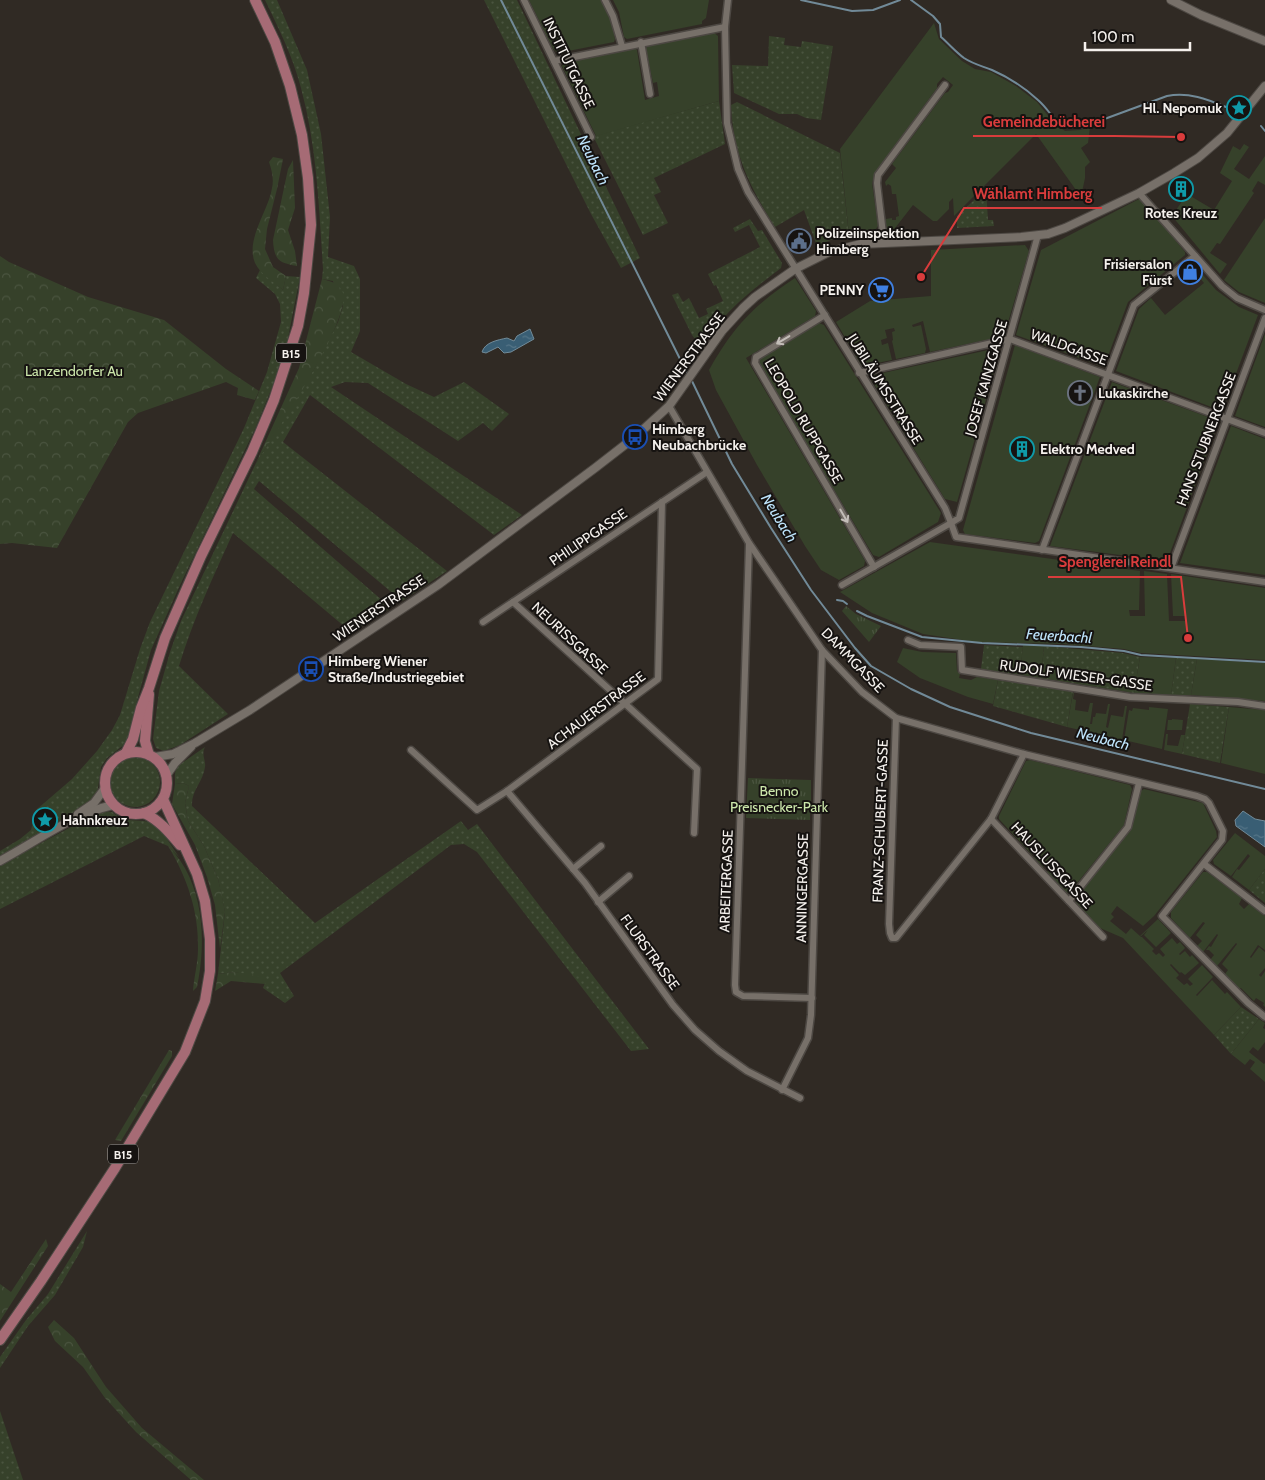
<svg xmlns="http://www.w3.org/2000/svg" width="1265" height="1480" viewBox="0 0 1265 1480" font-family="Cabin,sans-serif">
<defs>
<pattern id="grass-dots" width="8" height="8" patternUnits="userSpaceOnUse" patternTransform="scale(1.25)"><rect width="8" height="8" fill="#36412a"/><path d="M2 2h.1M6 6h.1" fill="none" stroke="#4a543f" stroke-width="1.8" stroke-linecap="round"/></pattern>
<pattern id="forest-crowns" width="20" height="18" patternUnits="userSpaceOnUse" patternTransform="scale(1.25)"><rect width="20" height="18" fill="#36412a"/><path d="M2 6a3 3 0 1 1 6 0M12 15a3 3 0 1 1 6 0" fill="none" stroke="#4a543f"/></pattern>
<pattern id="park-tufts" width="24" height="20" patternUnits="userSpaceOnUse" patternTransform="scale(1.25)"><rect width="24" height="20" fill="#36412a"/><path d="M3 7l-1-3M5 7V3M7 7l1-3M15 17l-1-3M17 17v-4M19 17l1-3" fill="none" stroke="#4a543f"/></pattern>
<pattern id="water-ripples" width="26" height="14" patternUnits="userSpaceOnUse" patternTransform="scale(1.25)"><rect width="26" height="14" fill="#395e74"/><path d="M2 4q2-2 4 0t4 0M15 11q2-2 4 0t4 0" fill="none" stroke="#567688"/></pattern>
</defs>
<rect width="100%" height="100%" fill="#302a24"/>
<g fill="url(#grass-dots)">
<path d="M265 0H277L307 70 321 134 330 217 328 257 354 266 360 279V331L351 352 406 384 434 397 464 382 509 414 492 431 483 423 458 441 368 383 345 382 331 387 522 515 494 535 310 395 283 442 447 571 402 601 259 481 254 489 391 608 351 632 233 533C213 577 193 620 179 666L228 714 180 745 164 751 156 748 153 739 159 691 170 652 181 621 255 465 314 369 338 322 343 306 333 281 322 279 323 269C319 208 317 147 301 88 293 57 279 29 265 0Z"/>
<path d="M484 0H517L640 258 621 268 591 214Z"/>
<path d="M769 36 785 38 784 45 801 47 802 41 833 46 821 120 806 118 797 114H779L734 93 732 65 768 66Z"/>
<path d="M719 101 725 144 654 178 661 192 654 195 668 223 643 235 593 136Z"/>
<path d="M737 102 840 153 849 235 840 236 817 246 804 210 775 227C750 187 733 154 731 105Z"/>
<path d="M986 189 988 220H993L994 226 957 228V216Z"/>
<path d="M750 219 758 231 762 230 782 263 781 268C748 293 724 312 701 347L692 335 672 295 678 293 683 302 689 298 699 318 708 314 706 309 723 301 716 285 714 286 708 274 760 247 749 225 735 232 733 228Z"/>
<path d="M260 270 283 290 286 276 300 277 287 343 275 380 255 429 181 583 151 650 137 701 130 737 125 744 107 758 101 767 97 794 92 801 0 857V851L20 839 31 830 36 810 72 779 97 751 112 730 120 715 140 649 150 622 244 428 267 372 281 322 280 304 275 294 256 278Z"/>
<path d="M984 645 1023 647 1020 675 981 669Z"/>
<path d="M1044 646 1123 653 1140 657 1134 693 1041 678Z"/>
<path d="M1176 658 1197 659 1191 695H1171Z"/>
<path d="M998 680 1073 691 1067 727 993 706Z"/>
<path d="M1190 704 1229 707 1220 763 1182 754Z"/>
<path d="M205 747C201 755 206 760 205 767 203 782 191 791 192 806L315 923 461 821 468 830 477 824 649 1049 631 1051 477 852 464 844 451 845 280 973 294 996 285 1003 263 988 266 980 235 972 218 974 225 912 218 879 204 846 188 821 185 803 189 786 183 783 175 784C175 776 174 770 179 765Z"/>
<circle cx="135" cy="782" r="25"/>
<path d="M101 811 112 812 120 818 128 820 144 821 153 823 161 830 179 857 168 846 144 836 0 909V865Z"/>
<path d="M1265 869V903L1249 890Z"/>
<path d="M1241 1007 1259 1019 1231 1054 1214 1035Z"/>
<path d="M87 1231 83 1247 55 1295 28 1326 0 1368V1357L26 1320 48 1294Z"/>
<path d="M0 1411 23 1480H0Z"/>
</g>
<g fill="url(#forest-crowns)">
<path d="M273 157 283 159 277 189 267 229 265 249 273 267 286 276 283 290C275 283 260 274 255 263 245 239 269 210 272 188 274 179 272 171 269 162Z"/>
<path d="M293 160 295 208 288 230 295 251 297 266C279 263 274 260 273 240L288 169Z"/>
<path d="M0 256 9 262 88 297 164 320 226 369 259 391 255 400 237 395 238 388 226 382 138 413 128 422 57 548 12 543 0 544Z"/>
<path d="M322 279C330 281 340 283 343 293 351 321 273 437 255 465L299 368Z"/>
<path d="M183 783 189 786 185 803 188 821 204 846 218 879 222 896 225 912 220 949 215 905 207 877 195 845 172 804 175 784Z"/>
<path d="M168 846C204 881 207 941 197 987L193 991C194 977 198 963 198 949 199 912 187 877 168 846Z"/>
<path d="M235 972 255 975 267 980 265 984 231 981 215 991 218 974Z"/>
<path d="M169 1050 172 1051V1056L121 1141 115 1140Z"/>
<path d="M46 1239 48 1246 0 1321V1284L11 1292Z"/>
<path d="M54 1320 74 1338 106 1387 142 1428 204 1480H191L136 1432 105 1398 83 1367 55 1341 48 1327Z"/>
</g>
<g fill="url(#park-tufts)">
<path d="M846 606 856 614 881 626 869 642 842 611Z"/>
<path d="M748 778 811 780V801L807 803V809L810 811V820L746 818Z"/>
</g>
<g fill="#36412a">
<path d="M529 0H603L611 17 615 39 614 42 558 53 553 49Z"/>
<path d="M613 0H709L706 18 702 21V24L627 39 624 37 619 12Z"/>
<path d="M934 23 939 39 962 61 975 69 991 72 1016 86 1037 102 1054 123 1065 131 1080 130 1090 127 1088 143 1081 148 1090 162 1085 167V178L1081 197 1036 134 954 216 953 198 949 202V209L937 221H933L913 205 892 232 888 231 886 225V219L892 218V220H896V217L899 216 896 194H892L891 186 888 184 886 186 885 182 896 168 892 164 945 93 948 92 953 85 943 77 937 84V88L876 171 872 183 878 226 873 233 849 235 840 149Z"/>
<path d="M713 32 718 36 719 101 596 136 562 66 564 63 635 48 637 50 645 100 659 96 657 82 653 83 646 49 647 46Z"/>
<path d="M1244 144 1249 147 1234 169 1249 179 1265 156V185L1258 181 1252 191 1254 193 1220 244 1217 243 1210 253 1227 264 1220 274 1172 216 1187 194 1214 210 1232 181 1220 173 1233 146 1240 150Z"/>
<path d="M1141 198 1185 252V255L1128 302 1104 367 1016 335 1041 250Z"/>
<path d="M1265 218V303L1239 292 1224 280Z"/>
<path d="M1025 245 1029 251 1004 336 930 352 923 321 912 325 913 327 921 325 926 349 925 353 896 359 892 341 893 340 892 332 895 331 894 328 885 330 887 338 881 340 882 345 888 343 892 360 862 366 836 322 870 301 931 296V250Z"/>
<path d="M1195 266 1216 290 1239 307 1258 315 1222 411 1116 371 1139 309 1151 298 1165 315 1204 283 1192 268Z"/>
<path d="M795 278 816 311 815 316 746 358 865 561 864 566 839 580 821 570 805 546 757 465 716 390 709 370C733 327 754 305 795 278Z"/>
<path d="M819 323 824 325 941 513 938 522 879 557 873 555 759 364 760 359Z"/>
<path d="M1265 334V427L1235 416Z"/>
<path d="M1015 345 1100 377 1039 541 1035 543 965 534 963 530Z"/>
<path d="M993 349 998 357 957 502 945 499 869 376Z"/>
<path d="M1112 382 1219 421 1167 561 1050 546Z"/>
<path d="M1231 426 1265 439V575L1180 563Z"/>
<path d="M930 542 1140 571 1139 610H1129L1130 616H1145L1144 571 1167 574 1169 621H1185V616H1173L1171 574 1265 588V660L1141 653 1124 649 1063 644 976 642 923 634 872 613 840 592Z"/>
<path d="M1023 645 1044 646 1041 678 1020 675Z"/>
<path d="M903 648 922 652 956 653 957 671 960 674 959 678 971 680 977 677 998 680 993 704 968 697 920 678 897 662Z"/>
<path d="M1140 657 1176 658 1171 695 1134 693Z"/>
<path d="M1197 659 1265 663V701L1191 695Z"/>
<path d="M1073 693H1074L1073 699 1076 700 1075 710 1088 712 1090 703H1093L1090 724H1092L1093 717H1095L1096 713 1106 714 1108 704H1110L1106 727 1108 728 1111 715 1123 717 1125 706H1127L1122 740 1067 727Z"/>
<path d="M1149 707 1168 709 1162 749 1124 740 1129 710 1132 711 1133 708 1149 710Z"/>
<path d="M1229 707 1265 710V774L1221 763Z"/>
<path d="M1172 719 1183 720 1182 730H1167L1168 720H1172Z"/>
<path d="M1166 734H1168L1167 745 1178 746 1181 735H1185L1182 754 1164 750Z"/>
<path d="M1030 760 1130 785 1132 789 1124 825 1069 893 1064 891 1047 872 1051 865 1046 862 1043 867 1034 858 1035 855 1033 853 1032 855 999 819V816L1026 761Z"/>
<path d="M1144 789 1203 803 1216 831 1217 837 1154 916 1143 926 1117 906 1111 914 1114 917 1110 921 1126 934 1131 928 1140 936 1158 919 1171 933 1156 947 1144 935 1148 930 1140 937H1142L1154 949 1152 951 1156 955 1159 953 1163 957 1165 955 1160 949 1172 938 1177 944 1180 942 1185 948 1179 954 1180 955 1185 951 1190 957 1192 955 1199 963 1185 975 1181 972 1180 973 1171 964 1176 959 1170 965 1179 975 1176 978 1184 985 1187 983 1190 986 1193 984 1188 979 1202 965 1213 977 1196 995 1197 996 1212 980 1225 994 1227 992 1241 1007 1214 1035 1123 938 1100 928 1076 903V898L1131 830 1141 791Z"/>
<path d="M1235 833 1265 856V869L1249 890 1232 877 1237 869 1239 870 1250 856 1248 854 1231 876 1214 864 1213 860Z"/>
<path d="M1203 872H1207L1242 898 1239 904 1244 909 1249 904 1265 916V950L1258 945 1250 957 1251 958 1259 947 1265 952V968L1259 975 1261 977 1265 971V1007L1263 1005 1264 1003 1256 998 1254 1001 1241 988 1239 989 1225 974 1228 970 1222 964 1237 944 1236 943 1217 966 1210 960 1214 955 1209 950H1206L1209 946 1211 947 1218 935 1217 934 1203 952 1197 946 1202 941 1196 935 1205 923 1203 922 1190 938 1171 918V912Z"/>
<path d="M1259 1019 1265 1023 1263 1028 1265 1029V1042L1258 1051 1253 1047 1249 1052 1264 1064 1265 1063V1082L1250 1069 1255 1062 1250 1059 1245 1065 1231 1054Z"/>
</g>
<g fill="url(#water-ripples)" stroke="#718a98">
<path d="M530 329 534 339 511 352 504 353 498 347 486 353 482 352C485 342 498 340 507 338L514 341 517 336Z"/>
<path d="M1243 811 1255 819 1265 821V847L1236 826 1235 820Z"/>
</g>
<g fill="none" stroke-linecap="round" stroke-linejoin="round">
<g stroke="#718a98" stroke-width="2">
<path d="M501 0 688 375"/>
<path d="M801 0 852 11 873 10 900 0"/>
<path d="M911 0 933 16 940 24 941 37C949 44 956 52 964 58 973 64 982 66 992 70 1008 77 1025 88 1038 100 1055 115 1053 128 1080 128L1167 96C1192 91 1213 102 1236 111"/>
<path d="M1261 126 1265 131"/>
<path d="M691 379 732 464 771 528 811 590 855 648 871 666 911 689 950 707 1031 733 1265 789"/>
<path d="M837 600 843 601 847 604"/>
<path d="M857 611 867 616 922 637 982 643 1081 647 1124 651 1141 655 1265 662"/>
</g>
<defs>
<g id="minor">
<path d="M524 0 591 137"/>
<path d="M605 0 613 16 622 46"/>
<path d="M728 0 725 27 727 123 738 169 748 192 945 508 951 523 959 518 1038 235"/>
<path d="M641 42 650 94"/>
<path d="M554 61 725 27"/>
<path d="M1139 193 1222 286 1237 298 1265 310"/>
<path d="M884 242 877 183 878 175 945 85"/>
<path d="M825 315 758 356 756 357 755 363 874 567"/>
<path d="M859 373 1010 339 1265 433"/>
<path d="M669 406 749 543 822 650 862 692 896 718 1024 754 1197 796 1205 799 1209 803 1223 831 1222 840 1162 916 1248 1003 1265 1017"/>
<path d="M749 544 735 985 736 992 743 996 812 998"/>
<path d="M1042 550 1134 305 1195 256"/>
<path d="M1171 568 1265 318"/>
<path d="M842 585 951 523 956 537 1265 582"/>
<path d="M513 602 697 769 694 833"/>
<path d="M483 622 707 472"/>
<path d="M908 640 920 645 961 647 962 670 1130 697 1238 702 1265 706"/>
<path d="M896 718 889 924 890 933 892 938H896L991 819 1024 754"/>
<path d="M411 750 477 810 507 791 658 679 662 502"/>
<path d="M507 791 585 883 673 1005 695 1030 719 1051 747 1071 800 1098"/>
<path d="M991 819 1103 937"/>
<path d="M1204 864 1265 911"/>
<path d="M573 869 601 846"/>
<path d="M1069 901 1128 827 1139 783"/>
<path d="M598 902 629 876"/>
<path d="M782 1090 808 1038 811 1015 822 650"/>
</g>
<g id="tertiary">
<path d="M1171 0 1201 15 1265 41"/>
<path d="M155 757 173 754 195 743 250 710 438 585 595 468 635 437 669 406 722 331 743 308 755 297 795 269 829 252 861 244 1021 237 1048 234 1065 228 1139 193 1174 173 1198 158 1227 133 1265 86"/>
<path d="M166 776 175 763 191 747"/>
<path d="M78 814 94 803 105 788"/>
<path d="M0 861C37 841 73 814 113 805"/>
</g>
<g id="primary">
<path d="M149 694 145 741 149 755"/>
<circle cx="136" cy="783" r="31"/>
<path d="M126 753 133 739 141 708 149 688 165 638 201 556 252 452 274 400 298 326 304 293 311 225 308 178 302 135 290 86 275 42 255 0"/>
<path d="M144 813C159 820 169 832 180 845"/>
<path d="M0 1340 41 1281 115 1168 185 1052 205 1001 210 971V939L205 901 197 874 163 799"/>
</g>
</defs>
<use href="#minor" stroke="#4d4843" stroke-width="9"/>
<use href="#tertiary" stroke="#4d4843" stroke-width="10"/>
<use href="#primary" stroke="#4d4843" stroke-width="12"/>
<use href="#minor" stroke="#777069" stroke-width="6"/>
<use href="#tertiary" stroke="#777069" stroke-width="8"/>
<use href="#primary" stroke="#a66b75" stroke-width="10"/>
</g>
<defs><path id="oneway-shaft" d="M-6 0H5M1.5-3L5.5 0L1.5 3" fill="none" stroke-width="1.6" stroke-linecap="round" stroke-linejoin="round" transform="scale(1.25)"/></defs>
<g stroke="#c3bdb8">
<use href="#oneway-shaft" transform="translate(783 340) rotate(149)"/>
<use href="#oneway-shaft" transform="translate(844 516) rotate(60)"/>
</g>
<defs>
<symbol id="sight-ring" viewBox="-11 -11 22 22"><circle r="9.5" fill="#161311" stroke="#0f9aa8" stroke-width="1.5"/><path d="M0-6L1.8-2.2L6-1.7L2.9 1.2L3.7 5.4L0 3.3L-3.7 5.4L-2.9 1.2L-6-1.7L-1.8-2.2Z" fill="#0f9aa8"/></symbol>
<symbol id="building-ring" viewBox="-11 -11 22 22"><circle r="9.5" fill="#161311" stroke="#0f9aa8" stroke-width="1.5"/><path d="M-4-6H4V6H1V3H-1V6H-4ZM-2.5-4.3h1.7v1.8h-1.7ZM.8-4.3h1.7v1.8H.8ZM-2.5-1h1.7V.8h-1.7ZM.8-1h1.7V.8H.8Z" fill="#0f9aa8"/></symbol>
<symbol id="civic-ring" viewBox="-11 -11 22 22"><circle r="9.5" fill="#161311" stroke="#5c6f8a" stroke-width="1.5"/><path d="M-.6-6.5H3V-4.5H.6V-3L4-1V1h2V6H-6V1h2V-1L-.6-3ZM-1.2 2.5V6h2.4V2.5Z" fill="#5c6f8a"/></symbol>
<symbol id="shop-ring" viewBox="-11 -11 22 22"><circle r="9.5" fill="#161311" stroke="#3f7fe0" stroke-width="1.5"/><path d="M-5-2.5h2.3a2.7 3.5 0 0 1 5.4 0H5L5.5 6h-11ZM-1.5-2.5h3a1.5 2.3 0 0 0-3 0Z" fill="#3f7fe0"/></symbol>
<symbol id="supermarket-ring" viewBox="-11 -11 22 22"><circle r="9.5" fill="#161311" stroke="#3f7fe0" stroke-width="1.5"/><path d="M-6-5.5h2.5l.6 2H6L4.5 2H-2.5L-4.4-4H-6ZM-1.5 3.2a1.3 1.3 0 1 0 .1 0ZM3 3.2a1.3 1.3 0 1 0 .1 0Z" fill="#3f7fe0"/></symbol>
<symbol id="church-ring" viewBox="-11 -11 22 22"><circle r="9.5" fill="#161311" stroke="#6b7280" stroke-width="1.5"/><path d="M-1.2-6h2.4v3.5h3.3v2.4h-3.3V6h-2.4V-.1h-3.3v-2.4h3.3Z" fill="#6b7280"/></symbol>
<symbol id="bus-ring" viewBox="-11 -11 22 22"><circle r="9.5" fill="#161311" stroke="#1a4fb4" stroke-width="1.5"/><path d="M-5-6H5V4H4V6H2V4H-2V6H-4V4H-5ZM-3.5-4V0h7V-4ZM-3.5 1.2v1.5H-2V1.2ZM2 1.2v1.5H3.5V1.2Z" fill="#1a4fb4"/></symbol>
</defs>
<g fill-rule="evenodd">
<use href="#sight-ring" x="1225" y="94" width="28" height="28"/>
<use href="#building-ring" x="1167" y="175" width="28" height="28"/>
<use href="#civic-ring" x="785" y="227" width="28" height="28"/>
<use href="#shop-ring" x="1176" y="258" width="28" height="28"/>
<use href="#supermarket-ring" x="867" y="276" width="28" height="28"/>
<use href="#church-ring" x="1066" y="379" width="28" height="28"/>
<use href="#bus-ring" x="621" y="423" width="28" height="28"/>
<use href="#building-ring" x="1008" y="435" width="28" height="28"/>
<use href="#bus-ring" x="297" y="655" width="28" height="28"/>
<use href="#sight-ring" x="31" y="806" width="28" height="28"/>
</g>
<g text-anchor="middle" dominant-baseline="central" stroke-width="4" stroke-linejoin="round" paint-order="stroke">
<g fill="#161311" stroke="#b2aeab" stroke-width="1">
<rect x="276" y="343.5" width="30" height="19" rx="4"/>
<rect x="108" y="1144.5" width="30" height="19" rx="4"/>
</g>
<g font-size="12" font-weight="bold" fill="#f5f1ed">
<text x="291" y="353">B15</text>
<text x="123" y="1154">B15</text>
</g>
<g font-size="14" fill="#f5f1ed" stroke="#161311">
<text transform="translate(569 63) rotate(64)">INSTITUTGASSE</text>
<text transform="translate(1069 347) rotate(20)">WALDGASSE</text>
<text transform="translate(689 357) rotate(-53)">WIENERSTRASSE</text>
<text transform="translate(986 378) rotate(-74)">JOSEF KAINZGASSE</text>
<text transform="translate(885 389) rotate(58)">JUBILÄUMSSTRASSE</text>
<text transform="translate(804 421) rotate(60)">LEOPOLD RUPPGASSE</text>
<text transform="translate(1206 439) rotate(-69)">HANS STUBNERGASSE</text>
<text transform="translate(588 537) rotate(-34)">PHILIPPGASSE</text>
<text transform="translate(379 608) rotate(-34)">WIENERSTRASSE</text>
<text transform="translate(570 638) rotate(43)">NEURISSGASSE</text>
<text transform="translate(853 660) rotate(46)">DAMMGASSE</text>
<text transform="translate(1076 675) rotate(8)">RUDOLF WIESER-GASSE</text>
<text transform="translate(596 710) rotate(-37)">ACHAUERSTRASSE</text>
<text transform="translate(880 821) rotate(-88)">FRANZ-SCHUBERT-GASSE</text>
<text transform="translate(1052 865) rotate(47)">HAUSLUSSGASSE</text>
<text transform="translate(726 881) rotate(-88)">ARBEITERGASSE</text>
<text transform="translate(802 888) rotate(-89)">ANNINGERGASSE</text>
<text transform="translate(650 952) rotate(54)">FLURSTRASSE</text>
</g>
<g font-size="14" font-weight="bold" fill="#f5f1ed" stroke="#161311" text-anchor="start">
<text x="1222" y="108" text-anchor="end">Hl. Nepomuk</text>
<text x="1181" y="213" text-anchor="middle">Rotes Kreuz</text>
<text x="816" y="233">Polizeiinspektion<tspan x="816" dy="16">Himberg</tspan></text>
<text x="1172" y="264" text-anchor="end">Frisiersalon<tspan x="1172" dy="16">Fürst</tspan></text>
<text x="864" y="290" text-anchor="end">PENNY</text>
<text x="1098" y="393">Lukaskirche</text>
<text x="652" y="429">Himberg<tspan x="652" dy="16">Neubachbrücke</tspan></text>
<text x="1040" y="449">Elektro Medved</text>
<text x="328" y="661">Himberg Wiener<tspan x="328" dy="16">Straße/Industriegebiet</tspan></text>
<text x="62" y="820">Hahnkreuz</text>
</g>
<g font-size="14" fill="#cce7ab" stroke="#161311">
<text x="74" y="371">Lanzendorfer Au</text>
<text x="779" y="791">Benno<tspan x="779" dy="16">Preisnecker-Park</tspan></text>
</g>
<g font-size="15" font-style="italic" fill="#bee4fc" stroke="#161311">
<text transform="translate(593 160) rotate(64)">Neubach</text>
<text transform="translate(779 518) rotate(58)">Neubach</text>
<text transform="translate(1059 636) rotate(4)">Feuerbachl</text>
<text transform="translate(1103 739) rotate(14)">Neubach</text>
</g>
</g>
<path fill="none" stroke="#d93c3c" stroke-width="2" d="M1181 137L1115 136H973M921 277L964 208H1102M1188 638L1181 577H1048"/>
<g fill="#d93c3c" stroke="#161311" stroke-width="2">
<circle cx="1181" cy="137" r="5"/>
<circle cx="921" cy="277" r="5"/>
<circle cx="1188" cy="638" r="5"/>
</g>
<g font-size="15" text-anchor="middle" font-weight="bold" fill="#d93c3c" stroke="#161311" stroke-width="4" stroke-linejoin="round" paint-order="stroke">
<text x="1044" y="127">Gemeindebücherei</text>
<text x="1033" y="199">Wählamt Himberg</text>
<text x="1115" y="567">Spenglerei Reindl</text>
</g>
<path d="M1085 42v8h105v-8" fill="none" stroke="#f5f1ed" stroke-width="2.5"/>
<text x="1092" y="42" font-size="15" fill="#f5f1ed" stroke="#161311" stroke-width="4" paint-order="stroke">100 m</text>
</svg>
